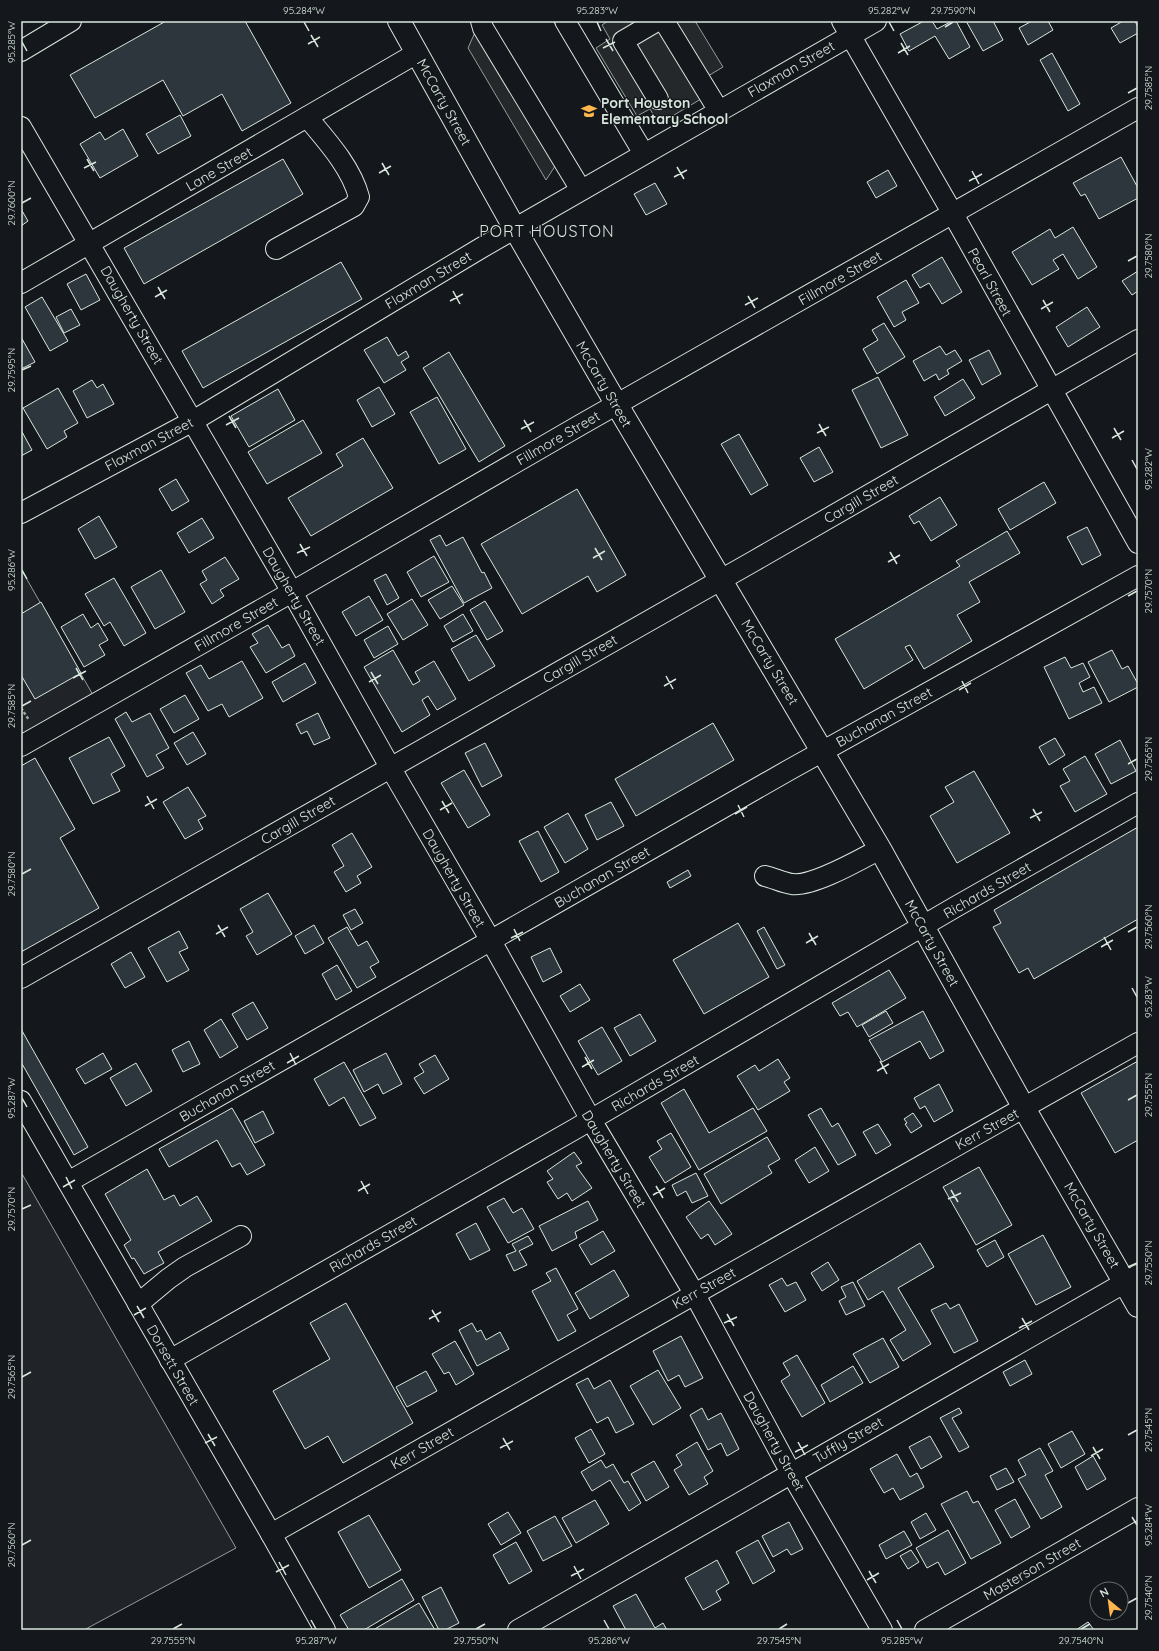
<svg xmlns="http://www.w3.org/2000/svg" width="1159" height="1651" viewBox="0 0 1159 1651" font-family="Quicksand,sans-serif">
<rect width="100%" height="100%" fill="#14181c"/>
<g fill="#202428" stroke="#939e99">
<path d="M21 569 93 695 21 735Z"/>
<path d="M21 1172 236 1548 84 1630H21Z"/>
</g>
<g fill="#24282b" stroke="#939e99">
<path d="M480 21 561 157 546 180 468 48Z"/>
<path d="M608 21H695L723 67 708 76 716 90 659 124 650 109 637 116 596 48 610 39 602 25Z"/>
</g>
<g fill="#2c363c" stroke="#d8e6dc">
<path d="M166 21H245L291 103 242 131 222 94 183 116 163 80 95 118 70 75Z"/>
<path d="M924 21H932L937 29 952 21H956L970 47 949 59 935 36 909 51 900 34Z"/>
<path d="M966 21H993L1003 40 983 51Z"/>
<path d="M1032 21H1048L1053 30 1028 45 1019 28Z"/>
<path d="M1123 21H1135L1138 27V33L1120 43 1111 28Z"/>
<path d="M1052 53 1080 104 1068 111 1040 60Z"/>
<path d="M180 115 191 136 158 154 146 134Z"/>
<path d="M123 129 138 156 100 178 80 144 100 132 105 140Z"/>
<path d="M1121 157 1138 188V198L1099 219 1085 194 1081 196 1073 183Z"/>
<path d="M283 159 303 194 144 284 124 248Z"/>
<path d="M888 170 897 186 876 198 867 182Z"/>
<path d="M655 183 667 204 646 215 634 194Z"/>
<path d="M21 209 28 221 21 226Z"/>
<path d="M1073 227 1097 267 1078 279 1063 254 1053 260 1059 269 1032 285 1012 252 1050 229 1055 238Z"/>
<path d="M942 257 962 292 942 304 929 283 920 288 912 275Z"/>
<path d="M341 262 362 299 203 388 182 351Z"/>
<path d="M1138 271V291L1132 295 1122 281Z"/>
<path d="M86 274 100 300 81 310 67 284Z"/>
<path d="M906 280 919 303 902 312 906 320 894 327 877 297Z"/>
<path d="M42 297 68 341 50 351 25 307Z"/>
<path d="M1087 307 1100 327 1068 347 1056 327Z"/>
<path d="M71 309 80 325 64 333 56 317Z"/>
<path d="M884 323 905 357 877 374 863 349 878 340 872 330Z"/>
<path d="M21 337 35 362 21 369Z"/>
<path d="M387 337 398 356 406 351 409 357 401 362 406 370 384 383 364 350Z"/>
<path d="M940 346 946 355 955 350 962 361 947 370 949 374 939 380 936 374 924 381 913 361Z"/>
<path d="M989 350 1001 374 982 385 969 360Z"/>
<path d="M449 352 505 446 479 462 423 368Z"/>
<path d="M878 377 908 435 881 448 852 390Z"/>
<path d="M963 379 975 398 945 416 934 397Z"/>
<path d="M92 380 97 388 103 384 114 404 87 418 73 391Z"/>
<path d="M379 387 395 414 372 427 357 400Z"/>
<path d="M58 388 78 423 64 431 67 437 47 449 23 408Z"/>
<path d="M278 389 295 420 249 447 231 416Z"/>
<path d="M437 397 466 449 439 464 410 412Z"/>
<path d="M303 420 322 453 267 484 248 452Z"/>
<path d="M21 430 32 450 21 456Z"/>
<path d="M739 434 768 485 751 495 721 444Z"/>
<path d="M363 438 393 488 311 536 288 498 343 466 336 454Z"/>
<path d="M819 447 833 472 814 482 800 458Z"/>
<path d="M176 479 189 501 172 511 159 489Z"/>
<path d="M1044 482 1056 503 1010 530 998 509Z"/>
<path d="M577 489 626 575 597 592 588 576 522 614 481 544Z"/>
<path d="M940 497 957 525 931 541 919 521 914 524 909 516Z"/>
<path d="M99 516 117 547 95 559 78 529Z"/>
<path d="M202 518 214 538 189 553 177 533Z"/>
<path d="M1087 527 1101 555 1082 565 1067 537Z"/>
<path d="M1007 531 1020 553 969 582 980 602 957 615 972 641 924 669 910 645 905 647 913 660 864 689 835 639 960 566 956 561Z"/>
<path d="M440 535 446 546 463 537 482 573 484 572 492 588 464 603 430 540Z"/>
<path d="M434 556 449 582 421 597 407 572Z"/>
<path d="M225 557 239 579 220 590 224 596 212 604 200 584 207 580 202 571Z"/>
<path d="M161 570 185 612 155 629 131 587Z"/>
<path d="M386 574 399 598 387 605 374 580Z"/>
<path d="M114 578 146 633 124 646 110 622 104 626 85 594Z"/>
<path d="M452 586 464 605 440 619 428 600Z"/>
<path d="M369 596 383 620 356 636 342 612Z"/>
<path d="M412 599 428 625 403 640 387 614Z"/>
<path d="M485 601 503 631 487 640 470 610Z"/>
<path d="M41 602 81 673 35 699 21 675V614Z"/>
<path d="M83 614 91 628 98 623 108 640 99 645 105 655 84 667 61 627Z"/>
<path d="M463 614 473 631 453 642 444 626Z"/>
<path d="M268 625 282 648 289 644 295 656 266 673 250 647 258 643 252 634Z"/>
<path d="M388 626 398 644 374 658 364 640Z"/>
<path d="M476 635 495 666 469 681 451 649Z"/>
<path d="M393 650 413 685 420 681 415 672 434 661 456 699 437 710 428 696 422 700 430 715 402 732 364 667Z"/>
<path d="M1112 650 1122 669 1128 666 1138 684V687L1109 702 1088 662Z"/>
<path d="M1065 657 1071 668 1083 663 1090 677 1079 683 1083 692 1094 687 1102 703 1069 719 1044 667Z"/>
<path d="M242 661 263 698 229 717 222 704 208 711 186 673 201 665 209 679Z"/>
<path d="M305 663 316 683 283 702 272 682Z"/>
<path d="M185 695 199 719 174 733 160 709Z"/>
<path d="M126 712 132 722 150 713 169 748 156 755 164 768 147 777 115 719Z"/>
<path d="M318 713 330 738 314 745 307 731 301 734 296 724Z"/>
<path d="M713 723 734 760 636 816 615 779Z"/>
<path d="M193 732 206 754 187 765 174 743Z"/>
<path d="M109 737 125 766 111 774 120 791 93 804 69 758Z"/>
<path d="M1055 738 1065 755 1049 765 1039 747Z"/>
<path d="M1120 740 1136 771 1111 784 1095 754Z"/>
<path d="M485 743 502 776 482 787 465 753Z"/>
<path d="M1085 756 1107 794 1075 812 1060 786 1070 781 1063 769Z"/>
<path d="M35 758 75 829 60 838 99 908 21 952V766Z"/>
<path d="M464 770 490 815 468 828 441 783Z"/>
<path d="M974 771 1010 833 957 863 930 816 954 802 945 787Z"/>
<path d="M188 787 206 816 198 820 203 829 185 839 163 802Z"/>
<path d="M611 802 624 826 597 840 585 815Z"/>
<path d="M568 813 588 849 565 863 544 827Z"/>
<path d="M1138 827V919L1034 979 1028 968 1019 973 993 927 1001 923 994 910Z"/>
<path d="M538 831 559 872 541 882 519 841Z"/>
<path d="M352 833 372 867 357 876 361 883 346 892 334 872 344 866 332 845Z"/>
<path d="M688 870 691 876 670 888 667 882Z"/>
<path d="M268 893 292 934 257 955 246 936 253 932 240 909Z"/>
<path d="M355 909 363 923 351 930 343 915Z"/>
<path d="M738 923 769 977 704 1014 673 960Z"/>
<path d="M314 925 324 943 305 954 295 936Z"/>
<path d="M347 927 358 946 367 941 379 962 370 967 376 977 357 988 328 938Z"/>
<path d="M764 927 785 965 777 969 757 931Z"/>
<path d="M179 931 188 948 179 952 189 970 167 982 148 948Z"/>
<path d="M550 948 562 972 543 982 531 957Z"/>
<path d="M131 952 145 977 125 988 111 964Z"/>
<path d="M337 965 352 991 336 1000 322 974Z"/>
<path d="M889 970 906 998 857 1027 848 1012 840 1016 832 1003Z"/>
<path d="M580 984 590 1000 570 1012 560 996Z"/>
<path d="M253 1002 268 1028 247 1040 232 1014Z"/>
<path d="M886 1011 893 1023 869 1037 862 1025Z"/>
<path d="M923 1011 944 1051 930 1059 920 1041 882 1062 869 1040Z"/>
<path d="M640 1014 656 1041 630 1056 614 1028Z"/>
<path d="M221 1019 238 1047 220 1058 204 1030Z"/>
<path d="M602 1027 622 1061 598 1075 578 1041Z"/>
<path d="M21 1029 88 1147 74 1155 21 1062Z"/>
<path d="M189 1041 200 1064 183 1072 172 1050Z"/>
<path d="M103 1053 112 1069 85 1084 76 1069Z"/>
<path d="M386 1053 402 1084 383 1094 378 1084 364 1092 353 1070Z"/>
<path d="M435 1055 449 1079 424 1094 414 1078 424 1072 419 1064Z"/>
<path d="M778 1059 790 1078 784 1082 790 1091 758 1110 737 1076 755 1065 759 1071Z"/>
<path d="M1138 1061V1140L1115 1153 1081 1093Z"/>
<path d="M344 1062 376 1118 360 1126 344 1097 329 1106 314 1079Z"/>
<path d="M136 1063 152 1091 126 1106 110 1078Z"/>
<path d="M939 1084 953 1111 934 1122 925 1106 920 1109 914 1098Z"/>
<path d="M684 1089 709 1133 753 1108 767 1131 699 1170 661 1103Z"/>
<path d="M232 1108 265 1165 247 1175 240 1163 232 1167 217 1140 169 1167 159 1149Z"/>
<path d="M821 1108 832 1127 838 1123 856 1155 838 1165 808 1115Z"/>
<path d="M263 1111 274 1133 255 1143 244 1121Z"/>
<path d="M913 1113 922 1126 911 1133 905 1124 907 1123 904 1119Z"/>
<path d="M878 1124 891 1145 876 1154 863 1132Z"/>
<path d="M671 1133 691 1167 665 1183 649 1157 662 1149 657 1141Z"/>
<path d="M767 1137 780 1159 768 1166 772 1173 721 1204 704 1174Z"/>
<path d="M815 1147 829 1171 809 1183 795 1160Z"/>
<path d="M574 1152 582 1163 576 1166 592 1188 572 1201 567 1193 558 1199 547 1182 553 1179 547 1171Z"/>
<path d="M979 1167 1012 1225 976 1245 943 1187Z"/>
<path d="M147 1169 164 1200 174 1195 180 1206 197 1196 212 1221 158 1252 164 1263 144 1274 134 1258 132 1259 124 1245 131 1240 105 1194Z"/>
<path d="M696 1173 708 1196 692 1203 686 1191 677 1196 672 1185Z"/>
<path d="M504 1198 513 1213 522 1208 534 1229 508 1243 487 1207Z"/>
<path d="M588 1201 598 1220 575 1232 577 1238 552 1251 539 1226Z"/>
<path d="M709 1201 732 1234 715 1245 708 1234 701 1239 686 1217Z"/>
<path d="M476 1223 490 1250 470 1260 456 1234Z"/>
<path d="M603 1231 615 1251 591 1265 579 1245Z"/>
<path d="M1043 1235 1071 1287 1036 1305 1008 1254Z"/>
<path d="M528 1236 533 1244 519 1251 527 1265 514 1271 506 1255 516 1251 512 1244Z"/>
<path d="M995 1240 1004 1257 987 1267 977 1250Z"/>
<path d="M920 1243 934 1267 898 1288 931 1344 903 1361 890 1340 906 1330 883 1291 868 1300 857 1281Z"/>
<path d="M828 1262 839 1280 822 1291 811 1273Z"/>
<path d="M556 1268 578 1309 567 1315 576 1331 558 1341 532 1291 551 1281 546 1273Z"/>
<path d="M614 1270 629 1296 590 1319 575 1293Z"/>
<path d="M782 1278 787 1286 796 1282 806 1300 785 1312 769 1285Z"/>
<path d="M853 1282 865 1306 846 1315 839 1301 846 1297 841 1287Z"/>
<path d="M346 1303 413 1423 343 1463 328 1436 305 1449 273 1391 330 1359 310 1323Z"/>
<path d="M946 1303 950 1309 959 1304 978 1341 954 1353 931 1310Z"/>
<path d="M472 1323 477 1332 481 1330 486 1340 500 1332 509 1349 477 1366 459 1330Z"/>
<path d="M681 1336 703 1378 685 1387 679 1375 668 1381 653 1351Z"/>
<path d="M883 1338 899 1367 870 1383 853 1354Z"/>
<path d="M455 1341 474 1374 456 1385 449 1372 444 1374 432 1354Z"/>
<path d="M797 1355 825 1403 802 1417 781 1381 790 1375 783 1363Z"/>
<path d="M1025 1360 1032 1374 1010 1386 1003 1372Z"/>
<path d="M853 1366 863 1383 830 1402 821 1385Z"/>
<path d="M658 1370 681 1408 653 1425 630 1386Z"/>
<path d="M426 1371 437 1391 407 1407 396 1387Z"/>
<path d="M588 1378 594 1389 610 1380 634 1424 616 1433 608 1417 597 1423 576 1384Z"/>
<path d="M702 1408 708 1420 721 1413 739 1449 727 1456 721 1443 708 1450 690 1415Z"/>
<path d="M959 1408 962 1413 952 1418 969 1447 959 1452 940 1418Z"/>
<path d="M591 1429 605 1454 589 1463 575 1438Z"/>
<path d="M1072 1431 1085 1454 1061 1468 1048 1444Z"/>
<path d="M930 1436 942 1457 921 1469 909 1447Z"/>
<path d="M697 1442 713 1471 704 1477 708 1484 689 1495 674 1470 682 1465 676 1455Z"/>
<path d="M1040 1448 1053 1471 1045 1475 1062 1507 1041 1519 1018 1479 1026 1475 1018 1460Z"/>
<path d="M897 1454 910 1477 917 1473 924 1487 900 1500 893 1488 884 1493 870 1469Z"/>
<path d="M1093 1456 1106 1479 1087 1490 1075 1467Z"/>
<path d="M601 1460 606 1468 613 1464 624 1483 628 1481 641 1503 629 1511 610 1480 592 1491 581 1472Z"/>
<path d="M654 1461 669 1487 646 1501 631 1474Z"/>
<path d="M1006 1468 1014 1482 997 1490 990 1476Z"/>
<path d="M967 1491 973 1503 978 1501 1001 1543 971 1559 941 1504Z"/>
<path d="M1015 1499 1030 1527 1011 1538 995 1510Z"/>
<path d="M595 1500 609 1524 576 1543 562 1518Z"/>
<path d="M508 1512 521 1533 501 1545 488 1524Z"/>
<path d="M926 1513 936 1530 920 1539 911 1522Z"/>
<path d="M369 1515 401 1570 369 1588 338 1532Z"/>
<path d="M555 1516 572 1546 543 1561 527 1531Z"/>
<path d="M789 1522 803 1549 791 1555 787 1549 773 1557 762 1536Z"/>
<path d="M948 1530 966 1563 945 1575 938 1562 927 1568 916 1548Z"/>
<path d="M904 1531 912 1545 886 1559 879 1545Z"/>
<path d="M758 1540 775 1571 753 1584 736 1552Z"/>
<path d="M516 1542 532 1571 509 1584 493 1555Z"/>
<path d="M911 1550 919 1562 908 1569 900 1556Z"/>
<path d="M717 1560 729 1583 716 1591 721 1600 703 1610 685 1578Z"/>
<path d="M402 1579 414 1600 364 1630H349L340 1615Z"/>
<path d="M441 1587 459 1623 445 1630H439L422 1597Z"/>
<path d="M636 1594 655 1628 663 1623 667 1630H626L613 1606Z"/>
<path d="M419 1603 435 1630H373Z"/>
<path d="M1088 1622 1094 1630H1076Z"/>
</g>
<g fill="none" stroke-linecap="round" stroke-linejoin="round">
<defs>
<g id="minor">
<path d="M481 21 483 28 581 190"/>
<path d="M565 21 644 154"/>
<path d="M657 21 623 41 658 99"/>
<path d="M664 21 719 111"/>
<path d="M842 21 953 214 1138 543"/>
<path d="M21 51 71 21"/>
<path d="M21 127 292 592 390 767 491 941 591 1120 694 1293 791 1473 882 1630"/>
<path d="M276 249 354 206 359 197C351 167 327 141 307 117"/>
<path d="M21 283 417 53"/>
<path d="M21 513 193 421 481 248 876 21"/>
<path d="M21 746 292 592 582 424 1138 108"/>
<path d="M765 876C774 878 783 883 792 884 813 887 861 859 880 849"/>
<path d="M21 978 754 561 1138 340"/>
<path d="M21 1101 271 1534 325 1630"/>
<path d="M68 1182 789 770 1138 576"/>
<path d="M138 1304 168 1279 185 1267 241 1236"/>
<path d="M170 1360 575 1129 957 906 1138 803"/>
<path d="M271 1534 1138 1043"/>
<path d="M518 1630 1138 1275"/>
<path d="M925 1630 1138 1508"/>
</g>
<path id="major" d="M399 21 515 229 617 405 880 849 1024 1108 1138 1306"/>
</defs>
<use href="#minor" stroke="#d8e6dc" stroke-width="22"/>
<use href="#major" stroke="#d8e6dc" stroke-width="24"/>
<path stroke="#9da8a2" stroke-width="2.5" stroke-dasharray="3 2" stroke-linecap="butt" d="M21 708 29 720"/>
<use href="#minor" stroke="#14181c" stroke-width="20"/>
<use href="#major" stroke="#14181c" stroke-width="22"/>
</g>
<path fill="none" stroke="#d8e6dc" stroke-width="1.5" d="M304 22 309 31M597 22 601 31M889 22 894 31M945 27 953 22M311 35 318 47M606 39 613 51M22 42 27 51M901 43 908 55M308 44 320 37M603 48 615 42M898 53 910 46M1128 93 1137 88M87 159 94 171M382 163 389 175M677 167 684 179M84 168 96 162M972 171 979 184M379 173 391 166M674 177 687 170M969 181 982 174M22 203 31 198M1128 261 1137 256M158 287 165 299M453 291 460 304M748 296 755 308M155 297 167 290M1043 300 1050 312M450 301 463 294M745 305 758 298M1041 309 1053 302M22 370 31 366M229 416 236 428M524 420 531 432M819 424 826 436M226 425 239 418M1114 428 1121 440M521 429 534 422M817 433 829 427M1112 438 1124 431M1132 460 1137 469M300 544 307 556M595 548 602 560M890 552 897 564M297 553 310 547M593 558 605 551M888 562 900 555M22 570 27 579M1128 596 1137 591M76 668 83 680M371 672 378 684M666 676 673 689M73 678 86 671M962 681 968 693M369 682 381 675M664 686 676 679M959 690 971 683M22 706 31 701M1128 764 1137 759M147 796 154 809M442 801 449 813M738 805 744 817M145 806 157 799M1033 809 1040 821M440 810 452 803M735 814 747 807M1030 818 1042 812M22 874 31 869M218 925 225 937M514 929 520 941M1128 932 1137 927M809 933 816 945M216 934 228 927M1104 937 1111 950M511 938 523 932M806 943 818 936M1101 947 1113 940M1132 988 1137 997M290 1053 296 1065M585 1057 592 1069M880 1061 887 1074M287 1063 299 1056M582 1067 594 1060M877 1071 889 1064M22 1098 27 1107M1128 1100 1137 1095M66 1177 72 1189M361 1181 368 1194M656 1186 663 1198M63 1187 75 1180M951 1190 958 1202M358 1191 370 1184M653 1195 665 1188M948 1199 961 1193M22 1209 31 1205M1128 1267 1137 1263M137 1306 144 1318M432 1310 439 1322M727 1314 734 1326M134 1315 146 1308M1022 1318 1029 1330M429 1319 441 1312M724 1323 737 1317M1019 1328 1032 1321M22 1377 31 1372M208 1434 215 1446M1128 1435 1137 1430M503 1438 510 1450M798 1442 805 1455M205 1443 217 1437M1093 1447 1100 1459M500 1448 513 1441M795 1452 808 1445M1091 1456 1103 1449M1132 1517 1137 1525M22 1545 31 1540M279 1562 286 1575M574 1566 581 1579M869 1571 876 1583M276 1572 289 1565M571 1576 584 1569M867 1580 879 1573M1128 1603 1137 1598M311 1620 316 1629M604 1620 609 1629M897 1620 902 1629M173 1629 182 1624M476 1629 485 1624M779 1629 787 1624M1081 1629 1090 1624"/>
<defs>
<symbol id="school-bare" viewBox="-9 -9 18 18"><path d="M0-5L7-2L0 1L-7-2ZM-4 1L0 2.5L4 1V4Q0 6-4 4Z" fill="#ffb74d" stroke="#14181c" stroke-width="2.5" paint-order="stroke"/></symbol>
</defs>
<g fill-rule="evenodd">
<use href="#school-bare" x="578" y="100" width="22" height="22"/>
</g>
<g text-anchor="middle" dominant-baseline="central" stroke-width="3" stroke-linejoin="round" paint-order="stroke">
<g font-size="14" fill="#d8e6dc" stroke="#14181c">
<text transform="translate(791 69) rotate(-30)">Flaxman Street</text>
<text transform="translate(444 102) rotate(61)">McCarty Street</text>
<text transform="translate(219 169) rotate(-30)">Lane Street</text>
<text transform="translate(840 278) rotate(-30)">Fillmore Street</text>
<text transform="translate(428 280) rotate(-31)">Flaxman Street</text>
<text transform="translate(990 282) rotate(61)">Pearl Street</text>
<text transform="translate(132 315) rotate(60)">Daugherty Street</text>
<text transform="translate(604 384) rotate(60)">McCarty Street</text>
<text transform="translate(558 438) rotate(-30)">Fillmore Street</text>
<text transform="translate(149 444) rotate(-28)">Flaxman Street</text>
<text transform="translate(861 499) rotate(-30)">Cargill Street</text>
<text transform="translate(294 596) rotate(60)">Daugherty Street</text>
<text transform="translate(236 624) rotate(-30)">Fillmore Street</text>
<text transform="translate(580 659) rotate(-30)">Cargill Street</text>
<text transform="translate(770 662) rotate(59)">McCarty Street</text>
<text transform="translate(884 717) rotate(-29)">Buchanan Street</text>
<text transform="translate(298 820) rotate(-30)">Cargill Street</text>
<text transform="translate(602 877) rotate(-30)">Buchanan Street</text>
<text transform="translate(454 878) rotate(60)">Daugherty Street</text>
<text transform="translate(987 890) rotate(-30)">Richards Street</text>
<text transform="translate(932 943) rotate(61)">McCarty Street</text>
<text transform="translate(655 1083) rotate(-30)">Richards Street</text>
<text transform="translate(227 1091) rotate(-30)">Buchanan Street</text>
<text transform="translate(987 1129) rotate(-29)">Kerr Street</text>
<text transform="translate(614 1159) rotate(59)">Daugherty Street</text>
<text transform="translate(1092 1225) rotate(60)">McCarty Street</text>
<text transform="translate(373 1244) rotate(-30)">Richards Street</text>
<text transform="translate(704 1288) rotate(-29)">Kerr Street</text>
<text transform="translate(173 1365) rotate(60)">Dorsett Street</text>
<text transform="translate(848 1440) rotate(-30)">Tuffly Street</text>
<text transform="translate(774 1441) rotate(61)">Daugherty Street</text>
<text transform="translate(422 1448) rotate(-30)">Kerr Street</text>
<text transform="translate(1032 1569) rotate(-30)">Masterson Street</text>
</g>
<g font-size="14" font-weight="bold" fill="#d8e6dc" stroke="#14181c" text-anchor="start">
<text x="601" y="103">Port Houston<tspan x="601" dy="16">Elementary School</tspan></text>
</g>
<g font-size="16" letter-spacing="1" fill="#d8e6dc" stroke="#14181c">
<text x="547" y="231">PORT HOUSTON</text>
</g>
</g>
<rect width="1159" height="1651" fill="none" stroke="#14181c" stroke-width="44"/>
<g transform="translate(1109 1601) rotate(331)"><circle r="19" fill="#14181c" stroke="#626a69"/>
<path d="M0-3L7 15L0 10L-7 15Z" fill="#ffb74d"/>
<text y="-6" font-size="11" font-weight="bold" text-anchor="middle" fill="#d8e6dc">N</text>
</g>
<rect x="22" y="22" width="1115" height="1607" fill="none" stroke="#d8e6dc" stroke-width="1.5"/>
<g font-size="10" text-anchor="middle" fill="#d8e6dc">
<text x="304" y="14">95.284°W</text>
<text x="597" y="14">95.283°W</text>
<text x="889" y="14">95.282°W</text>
<text x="953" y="14">29.7590°N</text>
<text transform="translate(11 42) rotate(-90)" y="4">95.285°W</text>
<text transform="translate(1148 88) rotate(-90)" y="4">29.7585°N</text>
<text transform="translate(11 203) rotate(-90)" y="4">29.7600°N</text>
<text transform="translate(1148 256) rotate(-90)" y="4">29.7580°N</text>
<text transform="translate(11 370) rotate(-90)" y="4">29.7595°N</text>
<text transform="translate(1148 469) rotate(-90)" y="4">95.282°W</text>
<text transform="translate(11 570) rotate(-90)" y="4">95.286°W</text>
<text transform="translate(1148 591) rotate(-90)" y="4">29.7570°N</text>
<text transform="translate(11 706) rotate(-90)" y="4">29.7585°N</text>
<text transform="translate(1148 759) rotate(-90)" y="4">29.7565°N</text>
<text transform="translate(11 874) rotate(-90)" y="4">29.7580°N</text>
<text transform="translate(1148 927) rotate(-90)" y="4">29.7560°N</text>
<text transform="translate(1148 997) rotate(-90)" y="4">95.283°W</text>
<text transform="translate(1148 1095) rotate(-90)" y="4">29.7555°N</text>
<text transform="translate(11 1098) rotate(-90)" y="4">95.287°W</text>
<text transform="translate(11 1209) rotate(-90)" y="4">29.7570°N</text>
<text transform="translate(1148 1263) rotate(-90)" y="4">29.7550°N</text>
<text transform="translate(11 1377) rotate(-90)" y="4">29.7565°N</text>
<text transform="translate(1148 1430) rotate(-90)" y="4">29.7545°N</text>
<text transform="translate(1148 1525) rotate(-90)" y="4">95.284°W</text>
<text transform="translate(11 1545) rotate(-90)" y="4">29.7560°N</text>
<text transform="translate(1148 1598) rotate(-90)" y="4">29.7540°N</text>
<text x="173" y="1644">29.7555°N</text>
<text x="316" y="1644">95.287°W</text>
<text x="476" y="1644">29.7550°N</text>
<text x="609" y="1644">95.286°W</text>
<text x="779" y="1644">29.7545°N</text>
<text x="902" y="1644">95.285°W</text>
<text x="1081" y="1644">29.7540°N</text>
</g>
</svg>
